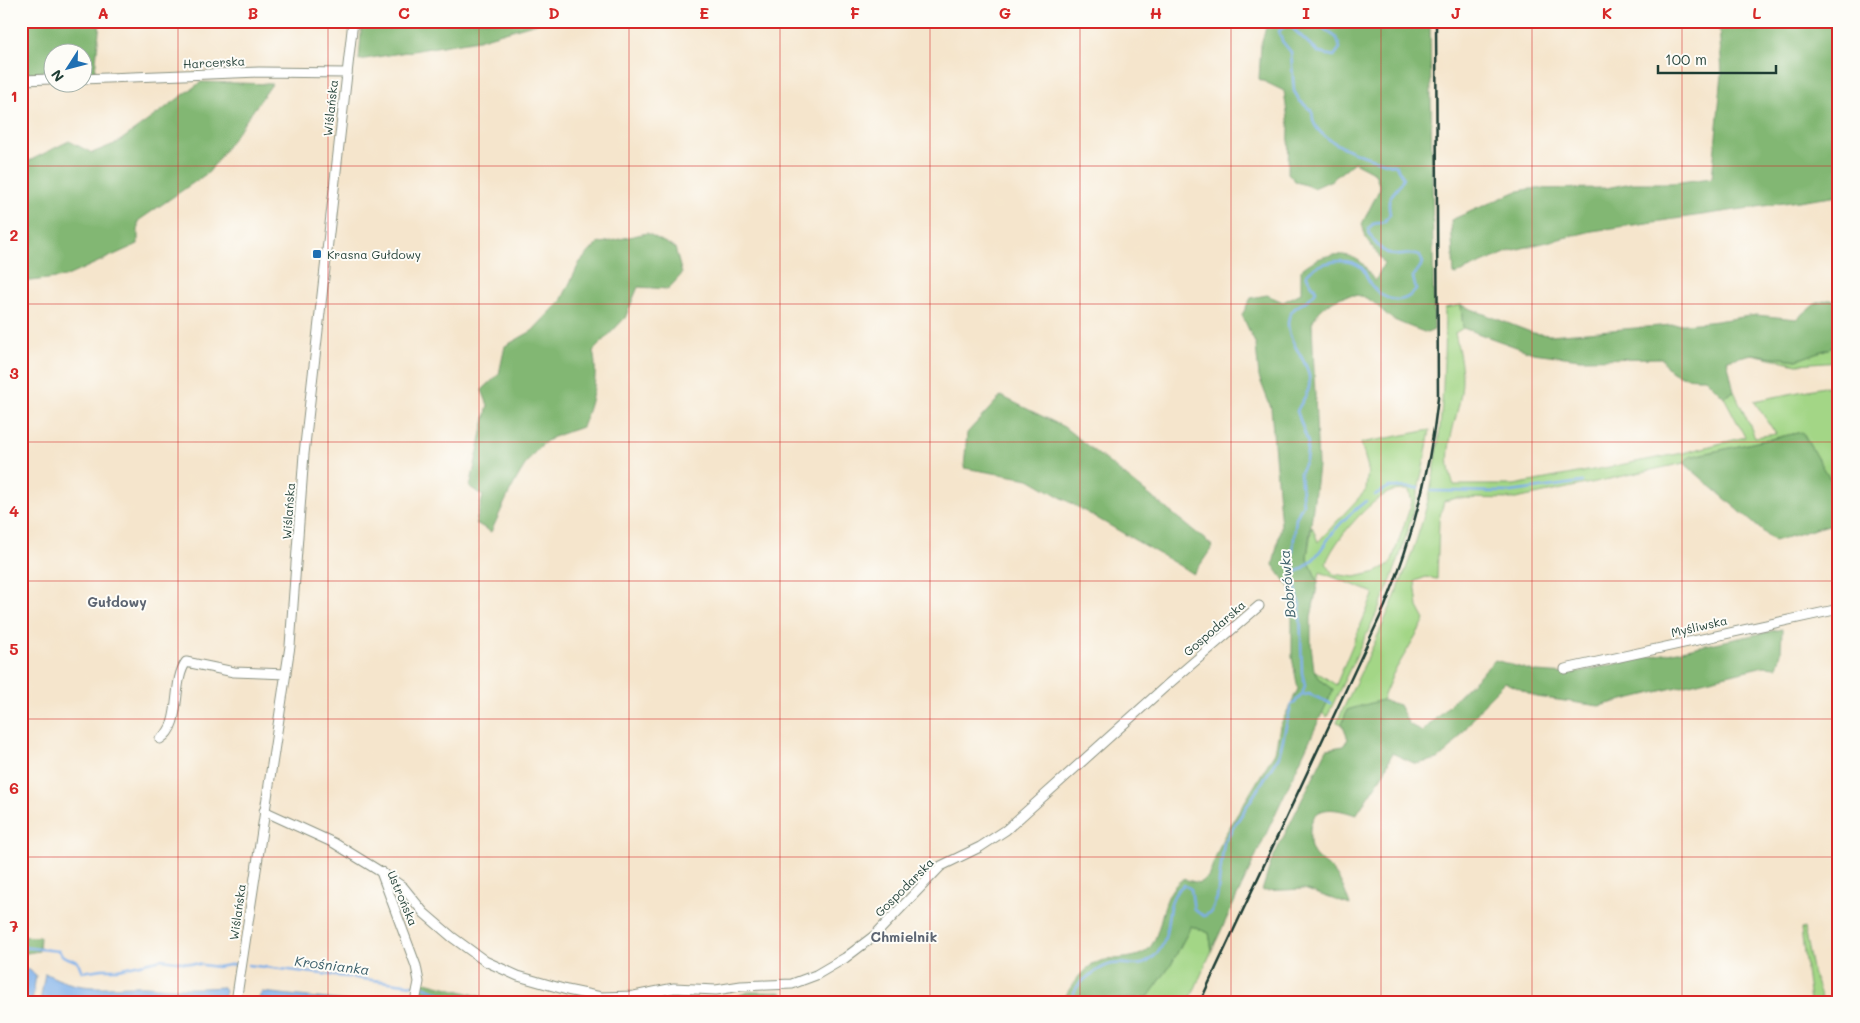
<svg xmlns="http://www.w3.org/2000/svg" width="1860" height="1023" viewBox="0 0 1860 1023" font-family="Mali,sans-serif">
<rect width="100%" height="100%" fill="#fdfcf7"/>
<filter id="ink" filterUnits="userSpaceOnUse"><feTurbulence type="fractalNoise" baseFrequency=".02" numOctaves="2"/><feDisplacementMap in="SourceGraphic" scale="10" xChannelSelector="R" yChannelSelector="G"/><feConvolveMatrix kernelMatrix="1 2 1 2 8 2 1 2 1" color-interpolation-filters="sRGB"/></filter>
<filter id="wash" filterUnits="userSpaceOnUse"><feTurbulence type="fractalNoise" baseFrequency=".0096" numOctaves="4" result="noise"/><feDisplacementMap in="SourceGraphic" scale="20" xChannelSelector="R" yChannelSelector="G"/><feGaussianBlur stdDeviation="1.12" result="paint"/><feColorMatrix in="noise" values="0 0 0 0 0 0 0 0 0 0 0 0 0 0 0 0 0 1.4 0 .05"/><feComposite in="paint" operator="in"/></filter>
<g filter="url(#wash)">
<rect width="100%" height="100%" fill="#f5e5cc"/>
<g fill="#a3d686" stroke="#618a5d" fill-rule="evenodd">
<path d="M1461 305 1463 328 1455 333C1458 348 1462 364 1462 379 1462 415 1438 450 1454 485H1514L1683 453 1745 437 1724 397 1734 391 1755 437 1776 434 1754 401 1839 384V489L1824 470 1802 432 1689 457 1684 463 1516 499 1457 498 1444 501 1439 520 1437 579 1426 577 1415 581 1418 607 1425 620 1393 674 1382 700 1347 710 1342 724 1337 722C1368 656 1402 590 1423 519 1443 451 1444 379 1445 308Z"/>
<path d="M1839 345V361L1797 364 1752 354 1797 360Z"/>
<path d="M1430 430C1421 483 1409 535 1389 585 1370 630 1347 673 1327 717L1322 713 1333 690 1319 679 1314 670 1336 685 1374 593 1320 572 1318 582 1307 557 1312 526 1318 542 1366 490 1368 468 1361 443ZM1409 490 1412 502 1391 563 1377 572 1355 577 1333 574 1326 563C1333 542 1371 497 1393 491 1398 490 1404 490 1409 490Z"/>
<path d="M1191 926 1209 933 1212 950 1189 1002H1108L1114 999 1148 997 1171 965Z"/>
<path d="M1804 928 1812 969 1823 1002H1810L1801 929Z"/>
</g>
<g fill="#82b773" stroke="#507a54">
<path d="M21 21H100L95 72H83L82 52H52V73L21 74Z"/>
<path d="M362 21H543L478 40 359 60Z"/>
<path d="M1268 21H1430L1434 330 1427 333C1416 329 1405 325 1394 320 1384 314 1377 303 1366 298 1347 288 1319 305 1312 323L1318 466 1307 557 1318 582 1311 617V645L1314 670 1319 679 1333 690 1212 950 1209 933 1191 926 1171 965 1148 997 1114 999 1108 1002H1062C1071 986 1083 966 1101 961 1115 957 1141 961 1151 946 1164 927 1160 893 1183 879L1199 883 1208 877 1223 838 1275 752 1280 726 1298 689 1292 657V591L1273 565 1281 526 1271 408 1259 377 1256 345 1242 315 1251 298 1267 295 1283 302 1301 293V270C1316 256 1342 248 1361 262 1366 267 1371 276 1375 282L1384 263 1366 238 1362 224 1380 188 1375 173 1354 162 1332 180 1314 188 1296 182 1288 173 1289 127 1284 91 1259 79 1261 44Z"/>
<path d="M1661 21H1839V195L1592 231 1510 251 1454 275 1451 220 1515 192 1528 189 1606 188 1632 183H1672L1712 178 1722 74 1719 25 1654 27Z"/>
<path d="M201 82 272 84 209 172 138 221V244L65 277 21 282V165L69 141 92 153 117 143Z"/>
<path d="M647 233 675 248 682 274 668 289 638 287 625 318 593 351C599 377 592 403 582 427 572 431 561 433 552 438 525 451 504 505 491 532L476 523 483 496 470 487 488 405 482 390 499 374 505 346 532 331 561 301 580 262 597 244Z"/>
<path d="M1828 300 1839 301V345L1797 360 1752 354 1727 360 1734 391 1724 397 1705 378C1686 378 1669 377 1662 358L1580 359 1533 353 1463 328 1461 305 1533 333 1550 335 1709 322 1756 315 1797 319 1815 304Z"/>
<path d="M1001 396 1064 427 1213 546 1194 574 1029 479 964 468 967 433Z"/>
<path d="M1802 432 1824 470 1839 489V522L1774 541 1684 463 1689 457Z"/>
<path d="M1782 629 1781 653 1777 667 1764 666 1599 706 1537 697 1505 682 1487 700 1450 749 1438 759 1416 764 1392 753 1385 771 1356 815C1338 809 1313 802 1310 829 1310 836 1309 846 1313 852 1316 858 1325 863 1330 868 1341 878 1345 892 1350 905L1304 889 1262 891 1271 862 1327 749 1343 746 1348 739 1342 724 1347 710 1382 700 1399 705 1409 724 1422 732 1495 660 1536 672 1568 674Z"/>
<path d="M21 936 40 937 39 951 21 954Z"/>
<path d="M422 981 487 998 495 1002H419Z"/>
<path d="M748 992H781L791 1002H720Z"/>
</g>
<g fill="#7dafe9" stroke="#4e768e">
<path d="M21 969H28L36 975 32 1002H21Z"/>
<path d="M45 973C84 994 105 985 146 986 172 988 196 989 222 987L225 991 223 1002H40Z"/>
<path d="M262 992 355 1002H257Z"/>
</g>
<g fill="none" stroke-linecap="round" stroke-linejoin="round">
<g stroke="#7dafe9" stroke-width="2.5">
<path d="M1432 491 1511 492 1582 482"/>
<path d="M1375 495 1389 487 1418 488"/>
<path d="M1294 573C1315 564 1321 548 1334 531 1343 520 1354 510 1366 501"/>
<path d="M1303 695 1309 694 1330 703"/>
<path d="M21 947 59 951 63 956 78 962 82 972 102 969H118L162 959 217 967 236 964"/>
<path d="M248 965 413 985"/>
<path d="M422 986 465 1002"/>
<path d="M1071 1002C1073 997 1074 991 1077 987 1083 979 1102 966 1112 964 1132 961 1141 973 1158 952 1174 932 1161 900 1184 885L1191 889 1194 910 1204 916 1211 912 1217 898 1224 842 1279 756 1291 705 1302 695 1305 685 1302 673 1300 606 1294 581 1292 559 1296 518 1303 504 1300 473 1306 460 1308 443 1297 411C1300 404 1308 394 1309 387 1314 361 1282 342 1289 317 1294 303 1310 303 1316 291L1306 275C1316 262 1348 255 1362 268 1366 272 1367 280 1371 285 1383 300 1402 307 1416 290L1413 277 1423 263 1420 256C1406 252 1407 256 1396 255 1382 254 1372 241 1368 229L1373 224 1384 222 1390 214C1385 191 1398 195 1403 177L1396 166C1373 159 1324 146 1314 123 1312 119 1313 114 1312 111L1300 101 1294 91 1291 52 1282 41 1279 31 1288 24 1319 53 1334 56 1340 48 1337 38 1313 21"/>
</g>
</g>
</g>
<g filter="url(#ink)">
<g fill="none" stroke-linecap="round" stroke-linejoin="round">
<defs>
<g id="minor">
<path d="M82 79 259 72 347 73"/>
<path d="M21 80 52 79"/>
<path d="M1565 669 1839 609"/>
<path d="M160 739C183 726 171 683 186 662L234 672 286 674"/>
<path d="M264 811 334 843 381 872 416 966 419 982 415 1002"/>
<path d="M381 872 403 887 424 913 452 937 485 961 518 976 567 990 601 997 634 996 674 988 716 990 741 986 792 984 816 975 845 958 874 936 941 866 980 847 1006 830 1166 686 1259 606"/>
<path d="M236 1002 290 646 304 454 353 21"/>
</g>
</defs>
<use href="#minor" stroke="#8a9180" stroke-width="11"/>
<use href="#minor" stroke="#fff" stroke-width="9"/>
<path stroke="#1f3d34" stroke-width="2.5" d="M1200 1002 1385 606C1413 538 1430 471 1438 398L1436 21"/>
</g>
</g>
<path fill="none" stroke="#d62828" stroke-width="1" stroke-opacity="0.55" d="M178 21V1002M328 21V1002M479 21V1002M629 21V1002M780 21V1002M930 21V1002M1080 21V1002M1231 21V1002M1381 21V1002M1532 21V1002M1682 21V1002M21 166H1839M21 304H1839M21 442H1839M21 581H1839M21 719H1839M21 857H1839"/>
<rect fill="#1f6fb2" stroke="#fdfcf7" stroke-width="2" x="312" y="249" width="10" height="10" rx="2.5"/>
<g text-anchor="middle" dominant-baseline="central" stroke-width="4" stroke-linejoin="round" paint-order="stroke">
<g font-size="12" fill="#1f3d34" stroke="#fdfcf7">
<text transform="translate(214 62) rotate(-3)">Harcerska</text>
<text transform="translate(330 108) rotate(-84)">Wiślańska</text>
<text transform="translate(288 511) rotate(-86)">Wiślańska</text>
<text transform="translate(1699 626) rotate(-13)">Myśliwska</text>
<text transform="translate(1214 628) rotate(-41)">Gospodarska</text>
<text transform="translate(904 887) rotate(-45)">Gospodarska</text>
<text transform="translate(403 898) rotate(67)">Ustrońska</text>
<text transform="translate(237 912) rotate(-82)">Wiślańska</text>
</g>
<g font-size="12" fill="#1f3d34" stroke="#fdfcf7" text-anchor="start">
<text x="327" y="254">Krasna Gułdowy</text>
</g>
<g font-size="14" font-style="italic" fill="#3b5f6a" stroke="#fdfcf7">
<text transform="translate(1287 584) rotate(-95)">Bobrówka</text>
<text transform="translate(332 965) rotate(7)">Krośnianka</text>
</g>
<g font-size="14" font-weight="bold" fill="#5d6572" stroke="#fdfcf7">
<text x="117" y="601">Gułdowy</text>
<text x="904" y="936">Chmielnik</text>
</g>
</g>
<rect width="1860" height="1023" fill="none" stroke="#fdfcf7" stroke-width="55"/>
<g transform="translate(68 68) rotate(234)"><circle r="24" fill="#fdfcf7" stroke="#a4b0a9"/>
<path d="M0-4L9 19L0 12L-9 19Z" fill="#1f6fb2"/>
<text y="-8" font-size="14" font-weight="bold" text-anchor="middle" fill="#1f3d34">N</text>
</g>
<path d="M1658 65v8h118v-8" fill="none" stroke="#1f3d34" stroke-width="2.5"/>
<text x="1665" y="65" font-size="15" fill="#1f3d34" stroke="#fdfcf7" stroke-width="4" paint-order="stroke">100 m</text>
<rect x="28" y="28" width="1804" height="968" fill="none" stroke="#d62828" stroke-width="2"/>
<g font-size="16" text-anchor="middle" font-weight="bold" fill="#d62828">
<text x="103" y="19">A</text>
<text x="253" y="19">B</text>
<text x="404" y="19">C</text>
<text x="554" y="19">D</text>
<text x="704" y="19">E</text>
<text x="855" y="19">F</text>
<text x="1005" y="19">G</text>
<text x="1156" y="19">H</text>
<text x="1306" y="19">I</text>
<text x="1456" y="19">J</text>
<text x="1607" y="19">K</text>
<text x="1757" y="19">L</text>
<text x="14" y="102">1</text>
<text x="14" y="241">2</text>
<text x="14" y="379">3</text>
<text x="14" y="517">4</text>
<text x="14" y="655">5</text>
<text x="14" y="794">6</text>
<text x="14" y="932">7</text>
</g>
</svg>
